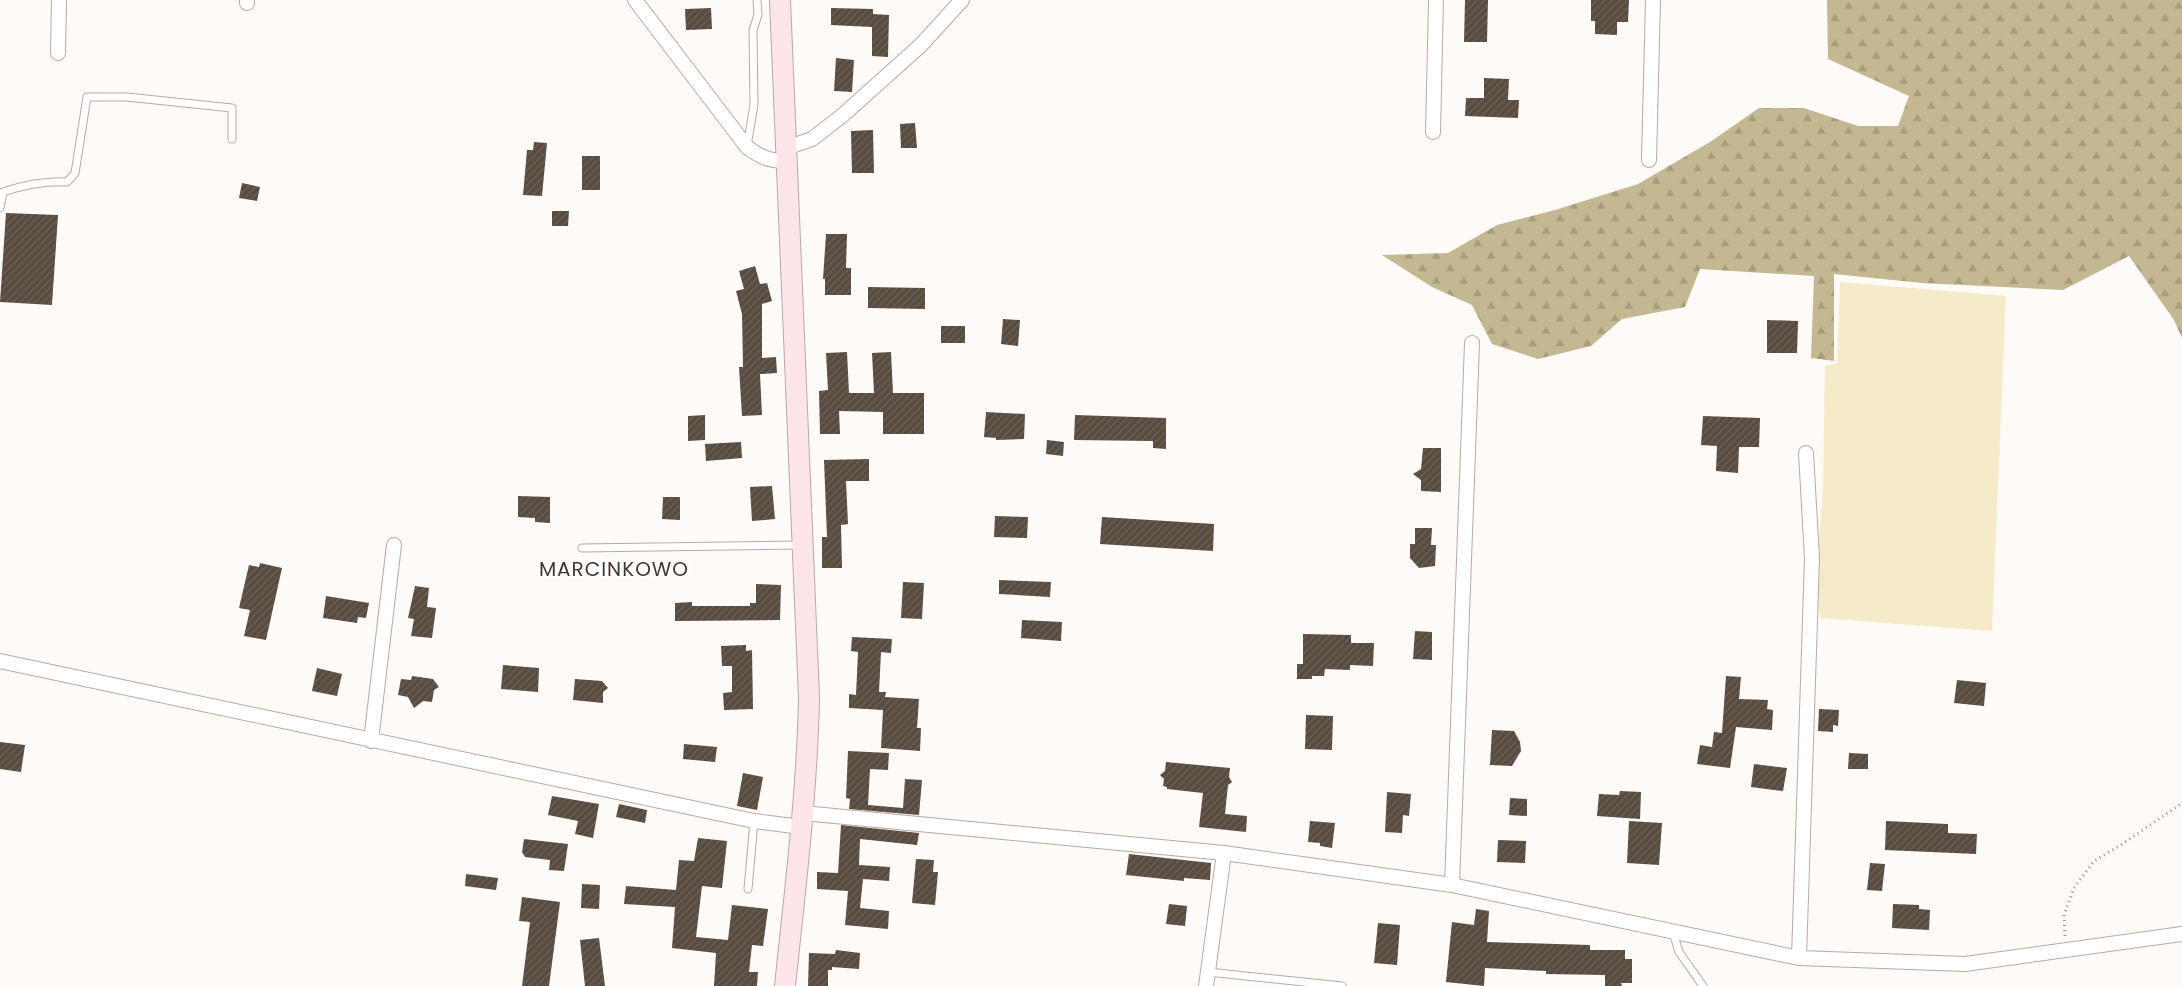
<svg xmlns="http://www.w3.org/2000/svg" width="2182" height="986" viewBox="0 0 2182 986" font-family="Poppins,sans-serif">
<defs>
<pattern id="forest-firs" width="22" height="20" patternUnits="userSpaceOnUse" patternTransform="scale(1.25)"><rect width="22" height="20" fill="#c3b892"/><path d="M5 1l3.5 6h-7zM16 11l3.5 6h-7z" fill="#a79d7d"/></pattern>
<pattern id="building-hatch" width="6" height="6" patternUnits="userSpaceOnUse" patternTransform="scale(1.25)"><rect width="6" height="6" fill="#584b40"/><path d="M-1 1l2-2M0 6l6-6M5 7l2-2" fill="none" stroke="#6c6158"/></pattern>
</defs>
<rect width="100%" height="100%" fill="#fefaf8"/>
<path fill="#f5ebc8" d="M1840 282 2006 296 1992 631 1820 618 1816 577 1823 487 1825 366 1837 363Z"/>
<path fill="url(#forest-firs)" d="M1827 0H2182V338L2174 320 2129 256 2063 290 1922 283 1834 274V361L1811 358 1814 276 1700 269 1685 307 1622 319 1591 346 1538 359 1492 344 1472 305 1432 287 1382 255 1448 253 1497 225 1555 210 1638 184 1710 142 1759 108H1804L1858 126H1898L1909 96 1828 59Z"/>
<g fill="url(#building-hatch)">
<path d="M1465 0H1488L1487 42H1464Z"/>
<path d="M1591 0H1629L1628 22H1617V35L1595 34V21H1591Z"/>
<path d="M711 8 712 29 686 30 685 9Z"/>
<path d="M831 8 873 9V14L889 15 888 57 872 56V27L831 25Z"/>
<path d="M836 58 854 60 852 92 834 91Z"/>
<path d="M1484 78 1509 79 1508 100H1519L1518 118 1465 116 1466 98H1484Z"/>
<path d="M915 123 917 148H901L900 124Z"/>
<path d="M873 130 874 173H852L851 131Z"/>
<path d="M534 142 547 143 542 196 523 195 527 150H533Z"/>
<rect x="582" y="156" width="18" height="34"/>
<path d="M242 183 260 187 257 201 239 198Z"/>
<path d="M552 211H569L568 226H552Z"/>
<path d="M6 213 58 215 52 305 0 302Z"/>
<path d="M826 234H847L846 268H851V295H825V279H823Z"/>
<path d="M755 266 760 284 767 283 772 301 762 304V358L776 357 777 373 760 374 762 415 742 416 739 367H743L742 314 736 291 744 289 739 271Z"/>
<path d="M868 287 925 288V309L868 308Z"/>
<path d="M1003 319 1020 320 1018 346 1001 344Z"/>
<path d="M1767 320 1798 321 1797 353H1767Z"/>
<rect x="941" y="326" width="24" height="17"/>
<path d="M847 352 849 393H874L872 353 891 352 893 393H924V434H883V412L839 411 840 434H820L819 391 828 390 826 353Z"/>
<path d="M986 412 1025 414 1024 439 996 440V438L984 437Z"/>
<path d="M705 415V440L688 441V416Z"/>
<path d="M1075 415 1166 418V449L1153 448V441L1074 440Z"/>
<path d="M1703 416 1760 418 1759 447H1739L1738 473 1716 471 1717 446 1701 445Z"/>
<path d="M1047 440 1064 442 1063 456 1046 454Z"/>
<path d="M741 442 742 458 706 461 705 444Z"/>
<path d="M1423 448H1441V492L1421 491V480L1413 474 1421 469Z"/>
<path d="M869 459V481H846L848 524 841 525 842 568H822V537H827L824 460Z"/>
<path d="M772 486 775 519 752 521 750 487Z"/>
<path d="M518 496 550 497V523L535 522V518L518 517Z"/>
<path d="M663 497H680V520L662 519Z"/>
<path d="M995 516 1028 517 1027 538 994 537Z"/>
<path d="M1102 517 1214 524 1213 551 1100 544Z"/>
<path d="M1415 528H1432L1431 545H1436L1435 566 1419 568 1410 558V544H1415Z"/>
<path d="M260 563 282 568 266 640 244 636 250 610 239 608 249 565 259 567Z"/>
<path d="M999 580 1051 582 1050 597 999 594Z"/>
<path d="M903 582 924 583 922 619 901 618Z"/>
<path d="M756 584 781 585 780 620 675 621V603L692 602V606H750V603H756Z"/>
<path d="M415 586 429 588 427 607 436 608 432 638 411 636 414 619 408 618Z"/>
<path d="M326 596 369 603 366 618 358 617 357 623 323 618Z"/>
<path d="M1022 620 1062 622 1061 641 1021 638Z"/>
<path d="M1415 631 1432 632V660L1413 659Z"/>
<path d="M1303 634 1351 635V643H1374L1373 666 1350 665V670L1325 669 1324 676H1312V679H1297V664H1303Z"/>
<path d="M852 637 892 639 891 653 881 652 879 692H886L885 697 919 699 917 728H921L920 751 881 748 883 710 849 708V694L856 695 858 652 851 651Z"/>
<path d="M746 645V651L752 650 753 709 724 710 723 693 732 692V666H722L721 646Z"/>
<path d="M503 665 539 668 538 692 501 689Z"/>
<path d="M317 668 342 674 337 696 312 691Z"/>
<path d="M412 676 433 679 439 687 434 690 432 702 423 701 414 708 408 697 398 695 401 679 411 680Z"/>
<path d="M1726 676 1741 677 1739 699 1768 700 1767 709 1773 710 1772 730 1736 727 1730 768 1697 764 1700 745 1712 747 1714 732 1722 733Z"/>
<path d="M575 679 602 681 608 688 603 692V703L573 700Z"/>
<path d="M1957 680 1986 683 1984 706 1954 703Z"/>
<path d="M1819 709 1839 710 1838 726 1833 725V732L1818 731Z"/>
<path d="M1306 715 1333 716 1332 750 1305 749Z"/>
<path d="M1492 730 1514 731 1520 742 1521 751 1512 766 1490 765Z"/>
<path d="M0 742 25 745 21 772 0 769Z"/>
<path d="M684 744 717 747 715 762 683 759Z"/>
<path d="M848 751 889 753 888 770 870 769 868 805 903 808 905 779 922 780 919 815 849 809 850 799 846 798Z"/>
<path d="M1849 753 1868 754V769H1848Z"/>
<path d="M1166 762 1230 768 1229 777 1232 782 1228 785 1225 814 1247 816 1246 832 1199 827 1203 793 1167 789V787L1163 786 1164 779 1160 775 1165 771Z"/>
<path d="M1754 764 1787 768 1783 791 1751 787Z"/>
<path d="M743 773 763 777 757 810 737 806Z"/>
<path d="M1620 791 1641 792 1640 819 1597 816 1599 794 1619 795Z"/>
<path d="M1387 792 1411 794 1409 816 1403 815 1402 833 1385 832Z"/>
<path d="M552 796 599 804 593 838 575 834 578 821 548 815Z"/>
<path d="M1510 798 1527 799V816L1509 815Z"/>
<path d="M619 804 647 810 645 823 616 817Z"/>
<path d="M1310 821 1335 823 1332 848 1320 846V843L1308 842Z"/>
<path d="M1629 821 1662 823 1659 865 1627 863Z"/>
<path d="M1886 821 1948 824V833L1977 834 1976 854 1885 850Z"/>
<path d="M841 825 919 833 917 845 860 839 859 865 890 867 889 881 863 879 860 908 889 911 888 929 845 925 848 891 817 889V872L838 873Z"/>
<path d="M698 838 727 841 722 888 702 886 696 937 728 940 732 905 768 909 763 946 752 945 749 972H758L757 986H714L716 953 672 948 675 907 624 904 626 886 676 890 679 860 694 861Z"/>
<path d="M524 839 568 844 564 871 549 870 550 860 525 857 522 852Z"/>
<path d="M1498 840 1526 841 1525 863 1497 862Z"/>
<path d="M1129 854 1211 863 1210 880 1184 878V881L1126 875Z"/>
<path d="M916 859 934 860 933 872H938L935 905 912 903Z"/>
<path d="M1870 863 1885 864 1882 891 1867 890Z"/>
<path d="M466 874 498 878 496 890 465 886Z"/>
<path d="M582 884 600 885 599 909 581 908Z"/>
<path d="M522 897 560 902 549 986H522L530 922 519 921Z"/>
<path d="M1169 904 1187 906 1185 926 1166 924Z"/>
<path d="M1893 904 1919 905V909L1930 910 1929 930 1892 928Z"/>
<path d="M1476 909 1489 911 1487 942 1590 945V950H1625V959H1632V983H1621L1622 986H1605V975L1546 974V971L1485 968 1484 986 1446 982 1452 922 1474 925Z"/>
<path d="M1378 923 1400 925 1397 965 1374 963Z"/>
<path d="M599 938 605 986H585L580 940Z"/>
<path d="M836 950 860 953 859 969 832 967V970H828V986H808L809 953 835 954Z"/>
</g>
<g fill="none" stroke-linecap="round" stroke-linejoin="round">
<defs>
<g id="lane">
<path d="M747 146 754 105 753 30 758 15 757 0"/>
<path d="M0 208 3 192C24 185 44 181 67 182L75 173 87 97H127L232 108V139"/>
<path d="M582 548 802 545"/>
<path d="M748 889 754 821"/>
<path d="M1673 932 1679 952 1703 986"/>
<path d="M1208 972 1342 986"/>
</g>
<g id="street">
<path d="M635 0 747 147C760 157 769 161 786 161"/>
<path d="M247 3V0"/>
<path d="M58 53 59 0"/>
<path d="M1433 132 1436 0"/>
<path d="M786 148 812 139 843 115 921 45 962 0"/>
<path d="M1649 160 1653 0"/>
<path d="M0 661 754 821 801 827"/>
<path d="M371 741 394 545"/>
<path d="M803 813 1224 853 1452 885 1799 958 1965 964 2182 934"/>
<path d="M1452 885 1472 343"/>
<path d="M1799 958 1812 558 1806 453"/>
<path d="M1206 986 1224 853"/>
</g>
<path id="secondary" d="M780 0 809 698C807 794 795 890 785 986"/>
</defs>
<use href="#lane" stroke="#bca8a2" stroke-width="9"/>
<use href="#street" stroke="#bca8a2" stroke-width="16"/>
<use href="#secondary" stroke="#bca8a2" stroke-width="22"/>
<path stroke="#97918f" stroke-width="3" stroke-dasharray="1 4" stroke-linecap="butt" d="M2065 936 2064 915 2074 888 2094 861 2121 845 2182 803"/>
<use href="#lane" stroke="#fff" stroke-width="7"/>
<use href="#street" stroke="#fff" stroke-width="14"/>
<use href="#secondary" stroke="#fee5e9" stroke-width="20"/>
</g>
<g text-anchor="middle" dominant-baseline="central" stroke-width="5" stroke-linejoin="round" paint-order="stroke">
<g font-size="20" letter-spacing="1" fill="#463530" stroke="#fff">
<text x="614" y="569">MARCINKOWO</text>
</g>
</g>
</svg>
